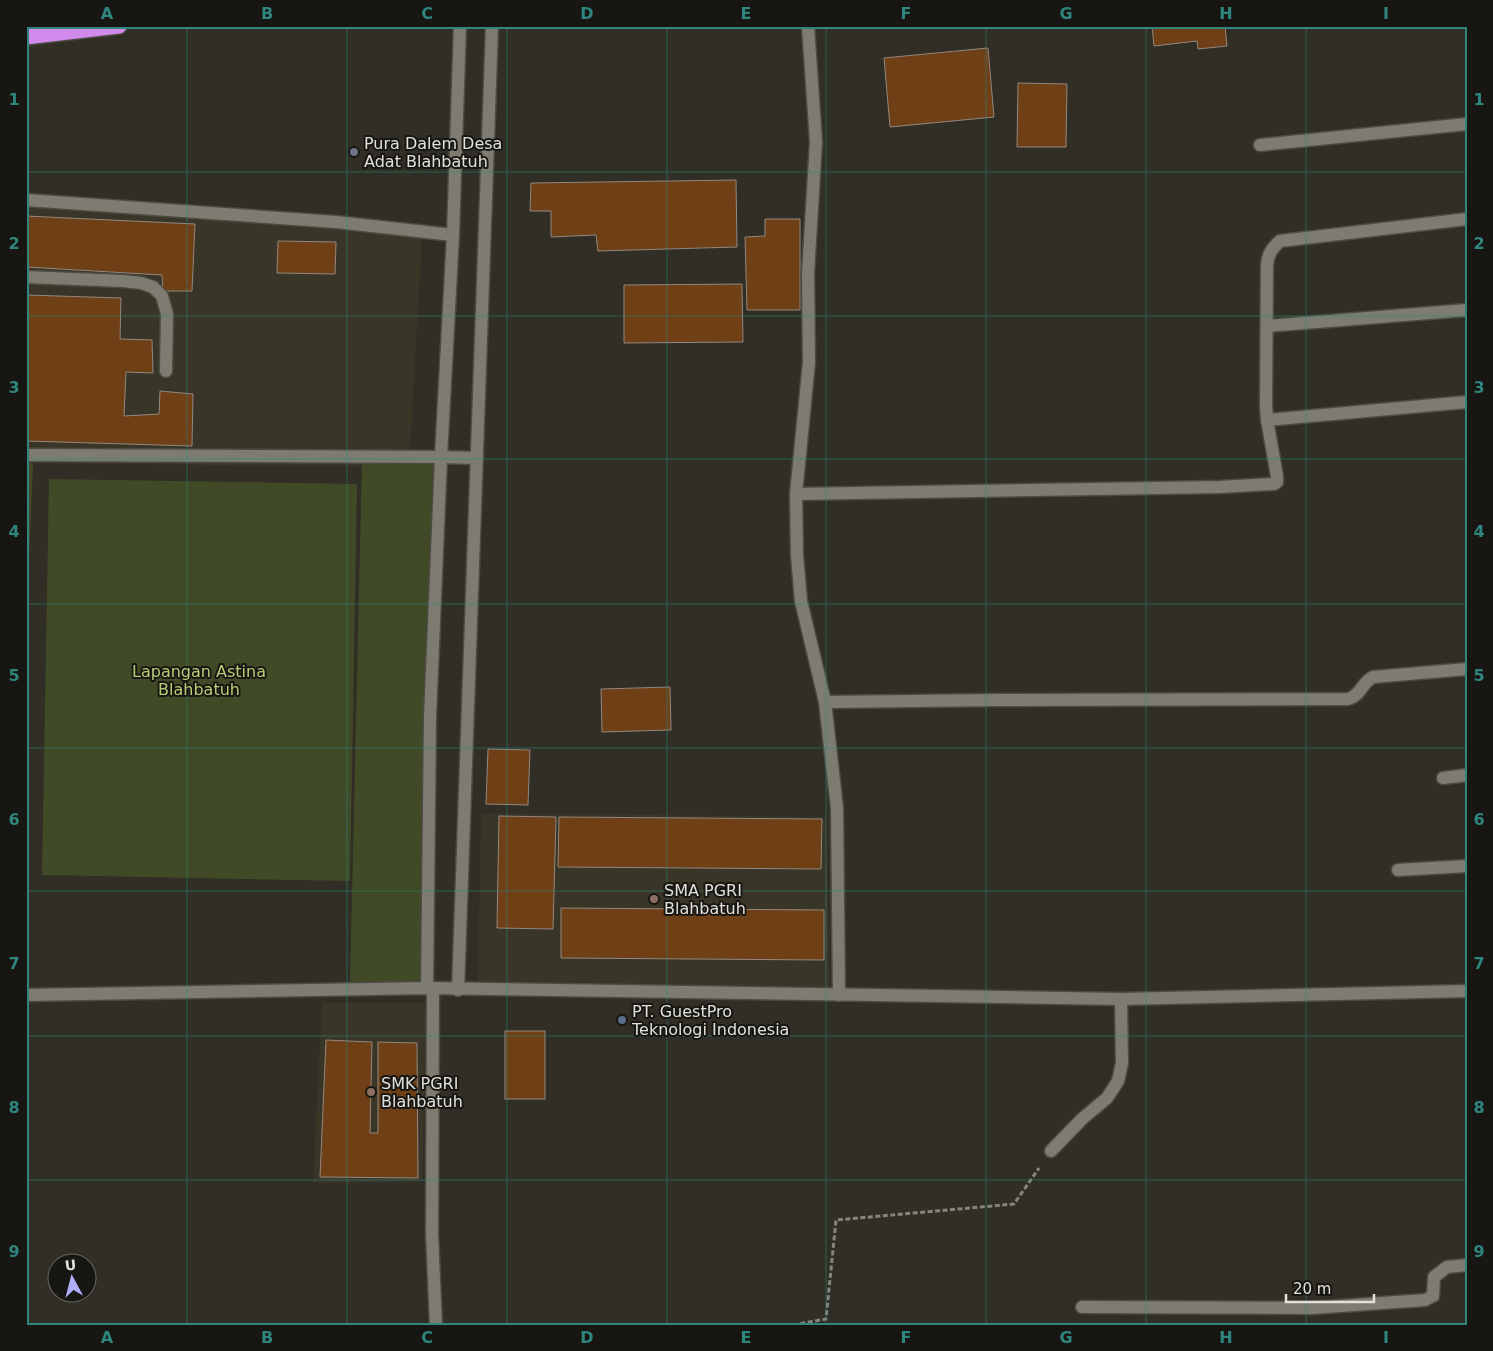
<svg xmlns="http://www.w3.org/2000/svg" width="1493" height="1351" viewBox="0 0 1493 1351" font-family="'DejaVu Sans',sans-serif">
<rect width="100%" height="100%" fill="#302e25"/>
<g fill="#3a3627">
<path d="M26 202 422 238 409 467 26 463Z"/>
<path d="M481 813 826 817 830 987 478 981Z"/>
<path d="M322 1003H426L422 1181 313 1183Z"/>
</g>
<g fill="#414a26">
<path d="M362 460H438L422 981 350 983Z"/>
<path d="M26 463H33L27 612H26Z"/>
<path d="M49 479 357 484 350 881 42 875Z"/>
</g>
<g fill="#6f3f16" stroke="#928881">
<path d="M1152 26H1225L1227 46 1198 49 1197 41 1154 46Z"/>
<path d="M988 48 994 117 890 127 884 58Z"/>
<path d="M1018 83 1067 84 1066 147H1017Z"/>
<path d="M736 180 737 247 598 251 596 235 551 237V211H530L531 183Z"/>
<path d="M26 216 195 224 192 291H163L162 275 26 267Z"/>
<path d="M765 219H800V310H747L745 237 765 236Z"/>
<path d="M278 241 336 242 335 274 277 273Z"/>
<path d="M742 284 743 342 624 343V285Z"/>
<path d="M26 295 121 298 120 339 152 340 153 373 126 372 124 416 159 414 160 391 193 394 192 446 26 441Z"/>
<path d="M670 687 671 730 602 732 601 689Z"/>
<path d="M488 749 530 750 528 805 486 804Z"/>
<path d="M499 816 556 817 553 929 497 928Z"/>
<path d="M559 817 822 819 821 869 558 867Z"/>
<path d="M561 908 824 910V960L561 958Z"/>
<rect x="505" y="1031" width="40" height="68"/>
<path d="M326 1040 372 1042 370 1133H378V1042L417 1043 418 1178 320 1177Z"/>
</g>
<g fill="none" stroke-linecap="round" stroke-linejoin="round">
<defs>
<g id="minor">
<path d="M808 26 816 142 808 273 809 362 796 494 797 555 801 601 825 702 837 808 839 995"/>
<path d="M1260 145 1467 124"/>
<path d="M26 200 336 222 453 235"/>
<path d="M26 277 123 281 141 283 153 287 162 296 167 314 166 371"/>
<path d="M1268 326 1467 310"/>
<path d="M1267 420 1467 402"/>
<path d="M26 455 441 457 477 458"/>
<path d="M796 494 1219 487 1274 484 1277 482V476L1267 420 1266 405 1267 265C1268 254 1272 248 1280 241L1467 219"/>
<path d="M825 702 998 700 1348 699C1361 696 1362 682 1373 677L1467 669"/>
<path d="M1443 778 1467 775"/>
<path d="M1398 870 1467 866"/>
<path d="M427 988 430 716 441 457 453 235 460 26"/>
<path d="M433 988 432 1234 436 1325"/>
<path d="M458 990 492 26"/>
<path d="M26 995 427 988 1121 999 1467 991"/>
<path d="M1051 1151 1082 1119 1107 1098 1118 1081 1122 1063 1121 999"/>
<path d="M1082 1307 1312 1308 1425 1300 1433 1296 1434 1277 1447 1267 1467 1265"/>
</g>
<path id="highway" d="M26 37 119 26"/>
</defs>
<use href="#minor" stroke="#4c4b43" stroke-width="15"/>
<use href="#highway" stroke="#4c4b43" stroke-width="18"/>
<path stroke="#86857d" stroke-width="3" stroke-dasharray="5 2.5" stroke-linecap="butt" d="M793 1325 826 1319 836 1220 1014 1204 1039 1168"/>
<use href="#minor" stroke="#7e7c71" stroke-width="12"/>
<use href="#highway" stroke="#d18aeb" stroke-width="15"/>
</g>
<path fill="none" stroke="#2e867e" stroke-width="1" stroke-opacity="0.55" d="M187 26V1325M347 26V1325M507 26V1325M667 26V1325M826 26V1325M986 26V1325M1146 26V1325M1306 26V1325M26 172H1467M26 316H1467M26 459H1467M26 604H1467M26 748H1467M26 891H1467M26 1036H1467M26 1180H1467"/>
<circle fill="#6b7280" stroke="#171612" stroke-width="2" cx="354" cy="152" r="5"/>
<g fill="#8d6e63" stroke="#171612" stroke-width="2">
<circle cx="654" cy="899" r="5"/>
<circle cx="371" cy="1092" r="5"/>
</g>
<circle fill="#5c6f8a" stroke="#171612" stroke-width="2" cx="622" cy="1020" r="5"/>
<g text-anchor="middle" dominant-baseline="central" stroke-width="4" stroke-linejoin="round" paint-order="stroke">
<g font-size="16" fill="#e1e0da" stroke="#171612" text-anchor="start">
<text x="364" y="143">Pura Dalem Desa<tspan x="364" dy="18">Adat Blahbatuh</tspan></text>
<text x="664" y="890">SMA PGRI<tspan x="664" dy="18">Blahbatuh</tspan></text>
<text x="632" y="1011">PT. GuestPro<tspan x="632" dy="18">Teknologi Indonesia</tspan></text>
<text x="381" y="1083">SMK PGRI<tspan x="381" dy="18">Blahbatuh</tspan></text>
</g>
<g font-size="16" fill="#b7cd75" stroke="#171612">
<text x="199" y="671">Lapangan Astina<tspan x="199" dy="18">Blahbatuh</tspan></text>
</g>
</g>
<rect width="1493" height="1351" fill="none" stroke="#171612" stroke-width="55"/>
<g transform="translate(72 1278) rotate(353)"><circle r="24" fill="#171612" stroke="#686762"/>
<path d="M0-4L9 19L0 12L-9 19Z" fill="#b0adfa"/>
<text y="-8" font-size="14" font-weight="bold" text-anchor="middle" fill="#e1e0da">U</text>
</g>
<path d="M1286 1294v8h88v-8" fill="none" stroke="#e1e0da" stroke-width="2.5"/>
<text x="1293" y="1294" font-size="15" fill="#e1e0da" stroke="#171612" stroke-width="4" paint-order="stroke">20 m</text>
<rect x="28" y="28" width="1438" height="1296" fill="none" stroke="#2e867e" stroke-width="2"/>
<g font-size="16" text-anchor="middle" font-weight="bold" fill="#2e867e">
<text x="107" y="19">A</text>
<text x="267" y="19">B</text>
<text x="427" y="19">C</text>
<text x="587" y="19">D</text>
<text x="746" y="19">E</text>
<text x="906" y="19">F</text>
<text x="1066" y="19">G</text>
<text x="1226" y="19">H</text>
<text x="1386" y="19">I</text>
<text x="14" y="105">1</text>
<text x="1479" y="105">1</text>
<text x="14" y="249">2</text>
<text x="1479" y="249">2</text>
<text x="14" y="393">3</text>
<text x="1479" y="393">3</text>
<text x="14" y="537">4</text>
<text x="1479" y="537">4</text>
<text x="14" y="681">5</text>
<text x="1479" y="681">5</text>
<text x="14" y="825">6</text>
<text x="1479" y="825">6</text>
<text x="14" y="969">7</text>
<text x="1479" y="969">7</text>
<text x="14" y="1113">8</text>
<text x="1479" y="1113">8</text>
<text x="14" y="1257">9</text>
<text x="1479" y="1257">9</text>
<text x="107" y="1343">A</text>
<text x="267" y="1343">B</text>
<text x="427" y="1343">C</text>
<text x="587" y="1343">D</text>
<text x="746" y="1343">E</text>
<text x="906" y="1343">F</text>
<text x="1066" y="1343">G</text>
<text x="1226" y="1343">H</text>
<text x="1386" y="1343">I</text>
</g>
</svg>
